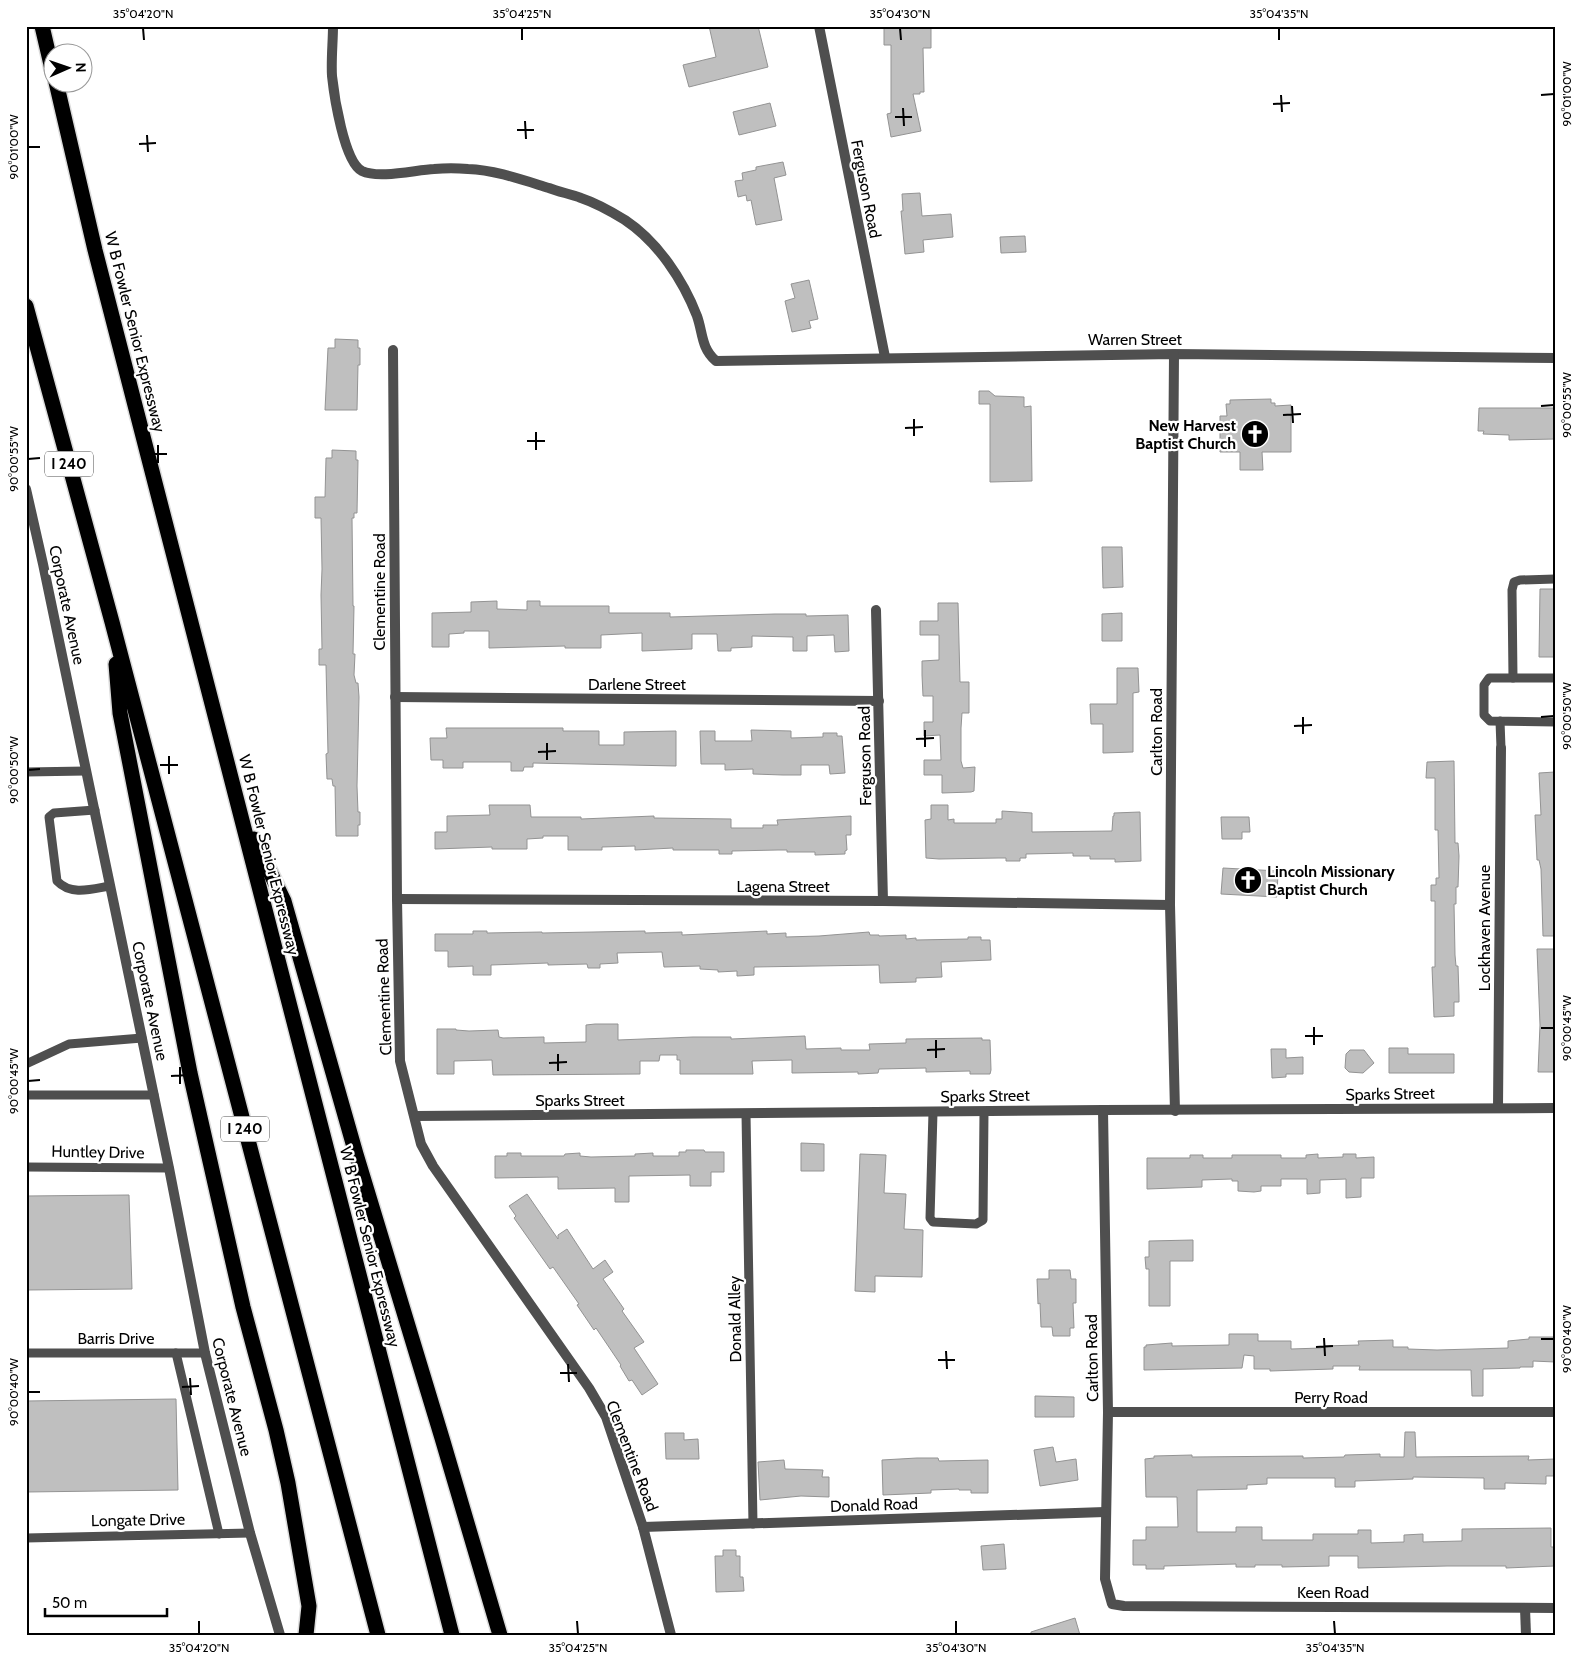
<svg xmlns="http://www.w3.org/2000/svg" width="1581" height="1661" viewBox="0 0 1581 1661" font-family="Cabin,sans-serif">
<rect width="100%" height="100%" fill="#fff"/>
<g fill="#bfbfbf" stroke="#939393">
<path d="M709 26H758L768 67 689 87 683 65 716 57Z"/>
<path d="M884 26H931V48H923L924 92H920V94H913L921 131 891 137 887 114 891 113V45H884Z"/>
<path d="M770 103 776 126 739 135 733 112Z"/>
<path d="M783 162 786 175 774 178 782 220 756 225 751 200 747 201 746 195 738 197 735 181 743 180 742 173 756 170V167Z"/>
<path d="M920 193 922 216 951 214 953 237 923 240 924 252 905 254 901 211H903L902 194Z"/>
<path d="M1025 236 1026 252 1001 253 1000 237Z"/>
<path d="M809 280 818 319 809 321 811 328 792 332 785 301 795 298 791 284Z"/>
<path d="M335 339 358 340V348H360V365H358L357 410H325L328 348H335Z"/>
<path d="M979 391H989L995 396 1024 397V407L1031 406 1032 481 990 482V404H979Z"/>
<path d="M1271 399V403H1275V406L1291 405V452H1262L1263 470H1240V452H1220V416H1227L1226 404H1230V400Z"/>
<path d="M1479 408H1555V439L1509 440V435L1483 434 1484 431H1478Z"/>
<path d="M332 450 356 451V460H358L357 513H354V518H352L353 606H354L353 654H355L354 675 356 683H358L359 697 357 786 358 812H360V825H358V836H336L335 786H333L332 779H327L326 754 328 753 326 665H319V649H322L321 595 322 569 321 518H315V497H325L326 458H332Z"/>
<path d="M1102 547H1122L1123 587 1103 588Z"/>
<path d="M1540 589H1555V657H1539Z"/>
<path d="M497 601V609L527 610V601H540V606H609V613H670V617L775 614H806V616L848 615 849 651 835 652 834 635 807 636V651H793V637L752 636V647L731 648V651H718L717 634H692V649L642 651V633L601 635V648H565V646L489 648V631H464V633L449 634V647H432V613L471 612V602Z"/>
<path d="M938 603H958L960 682H969V713H962L961 728V761L963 768 975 767 974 791 971 792 942 793V775H924V760H941L940 735 924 736V722H933V696H923L922 675V661L939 660V635H920V621H938Z"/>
<path d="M1122 613V641H1102V614Z"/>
<path d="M1117 668H1138L1139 692 1133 693V752L1103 753V724H1091L1090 704H1117Z"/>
<path d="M446 728H563V731H599V745H624V732L676 731V766L533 763V767H524L523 771H511V762H463V768H443V760H431L430 738H447Z"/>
<path d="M751 730 791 731V738L823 737V733H837V736H842L845 773 830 774 829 765H801V775H783L753 774V769L725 770V764H701L700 731H715V741H752Z"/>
<path d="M1454 761 1455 843H1458L1459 856 1458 887H1456V904H1454L1455 955 1456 966H1458L1459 996V1002H1454V1016L1434 1017 1432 967H1435V901H1431V885H1436V878H1439L1438 830H1435V778H1426L1427 762Z"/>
<path d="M1555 772V936H1543L1541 869 1539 860H1537L1535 815H1541L1539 773Z"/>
<path d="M489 805H530L531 817H581V819L654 816V818L731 819V828H763V825H778L777 820 851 816V835H846L847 850 845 851V854L815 855V852H787V850H778L732 851V854H719V850H673V848L635 850V846L602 847V850H568V836H543V838L527 839V849H492V847L435 849V832H447V816L490 815Z"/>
<path d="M931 805H948V820L954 819V823H996V819H1002V811L1032 813V832L1112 831 1113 816H1114V813L1140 812 1141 861 1115 862V859H1090V856H1073V853L1026 854V858H1020V861H1006V858H998L939 859 926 858 925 820 931 819Z"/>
<path d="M1221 817H1249L1250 832H1242V839H1222Z"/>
<path d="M1223 868 1278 871 1277 897 1221 894Z"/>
<path d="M473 931H487V933L542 932V933L645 931V933L682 932V935L767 931V934L786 933V937L819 936 869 932 870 935H879V936L906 935V939L916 938V940L968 939V937H981V940H990L991 960 941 962 942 977 916 978V982L880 983 879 965 754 967V975L737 976V971L718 972V970L700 969V966L664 967 662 952 617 953 618 963 600 964V968H588L587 964 548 965V963L491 965V975H473V966L448 967V951H435V934H473Z"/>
<path d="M1537 949H1555V1072H1538L1540 1025Z"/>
<path d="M595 1024H618V1040L693 1037H731V1039L805 1036 806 1049 841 1048V1050H870L869 1044 906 1043V1039L982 1038V1040H990L991 1070 990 1074H970V1071L926 1072V1068L879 1069 878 1073 858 1074V1072L792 1073V1060L752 1061 753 1074H680V1060H677V1055H660L659 1061H640V1074L493 1075 492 1060 454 1061V1074H437V1029H456V1030L469 1031 498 1030 499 1037 503 1038 544 1037V1043L586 1042V1025Z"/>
<path d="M1389 1048H1408V1054H1454V1073H1389Z"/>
<path d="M1271 1049H1286V1058L1303 1057V1074H1286V1077L1272 1078Z"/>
<path d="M1350 1050H1364L1374 1063 1363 1073 1349 1072 1345 1068 1346 1054Z"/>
<path d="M801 1143 824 1144V1171H801Z"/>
<path d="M686 1150H704L705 1152H724V1172H711V1186H690V1175L629 1176V1202H615V1188L558 1189V1177L495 1178V1156H507V1153H521V1156H564L565 1154 580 1153V1156L591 1157 635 1156V1154L653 1153V1156H679V1152H686Z"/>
<path d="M860 1154 886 1155 884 1193 906 1194 904 1229 923 1230 922 1277 875 1276V1292L855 1291Z"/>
<path d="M1318 1154V1158L1343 1157V1154H1356V1158L1374 1157V1178H1361V1197L1346 1198V1179L1320 1180V1193L1307 1194V1179H1281V1186H1261V1191L1254 1192 1238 1191V1181H1232V1179L1202 1180V1187L1147 1189V1158H1190V1155H1203V1158H1232V1155H1281V1158H1306V1155Z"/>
<path d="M527 1194 558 1239V1235L567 1229 593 1269 605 1260 613 1272 603 1279 624 1309 622 1311 644 1342 634 1348 658 1384 642 1395 632 1380 629 1381 620 1366 621 1365 596 1328 594 1330 577 1305 579 1304 553 1267 550 1269 514 1218 516 1216 509 1206Z"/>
<path d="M129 1195 132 1289 26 1290V1196Z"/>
<path d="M1193 1240V1261H1170V1306H1149V1269H1146L1145 1257H1149V1241Z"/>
<path d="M1049 1270H1070L1071 1279H1076V1303H1073L1074 1328H1070V1336H1053L1052 1327H1041L1040 1303 1038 1304 1037 1279H1049Z"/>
<path d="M1229 1334H1258V1341H1291V1349L1321 1348 1324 1346 1359 1345 1358 1341 1393 1340V1347H1408V1349L1437 1350 1508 1348V1341L1529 1339V1337H1555V1362L1533 1361V1367H1520V1368L1483 1369V1396H1472L1471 1370H1359L1360 1366H1333V1369L1270 1371V1369H1254V1356L1244 1355 1242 1368 1144 1370V1347H1146V1345L1172 1343V1346L1229 1345Z"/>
<path d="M1035 1396 1074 1397V1417H1035Z"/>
<path d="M176 1399 178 1490 26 1492V1401Z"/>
<path d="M1405 1432H1415L1416 1457 1529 1456 1528 1460 1555 1459V1476H1546V1484L1505 1483V1489H1484V1478L1413 1477V1479L1355 1481V1487H1335V1478H1267V1484L1247 1485V1489L1197 1490V1532H1236V1527H1262V1540H1313V1534H1358V1530H1371V1543L1404 1542V1535L1423 1534V1542L1462 1541V1529L1551 1528V1547H1555V1566L1506 1568V1566H1447L1358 1568V1556H1329V1566L1282 1567V1565H1255V1567H1236V1564L1164 1566V1569H1146V1565H1133V1540H1146V1527H1178L1177 1497H1146L1145 1459 1154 1458V1456L1192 1455V1457L1303 1456V1458L1344 1457 1345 1455 1380 1454V1457H1404Z"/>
<path d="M665 1433H684V1440L698 1439 699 1459H666Z"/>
<path d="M1053 1447 1056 1462 1076 1459 1078 1480 1040 1486 1034 1450Z"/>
<path d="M917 1458H938L939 1461 988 1460V1493H971V1490H959V1489L931 1490V1493L883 1495 882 1460Z"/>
<path d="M784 1460 785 1469 823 1470 822 1477H829V1497L801 1496 760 1500 758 1462Z"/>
<path d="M1004 1544 1006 1569 983 1570 981 1546Z"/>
<path d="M723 1550H736V1556H740V1577H743L744 1591 716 1592 715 1556H723Z"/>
<path d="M1075 1618 1080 1635H1031V1632Z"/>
</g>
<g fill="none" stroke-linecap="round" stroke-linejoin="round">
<defs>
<g id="motorway">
<path d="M42 26 52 69"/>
<path d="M56 82 95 250 452 1635"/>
<path d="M26 306 112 622 378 1635"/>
<path d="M116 664 120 713 190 1073 243 1307 276 1430 288 1483 309 1606 306 1635"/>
<path d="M254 839 284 901 356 1154 442 1438 500 1635"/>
</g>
</defs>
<use href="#motorway" stroke="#dbdbdb" stroke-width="18"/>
<g stroke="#4f4f4f" stroke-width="9">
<path d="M1555 579 1520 580 1514 582 1512 590 1513 678H1555"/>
<path d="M1513 678H1489L1484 685V715L1490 721 1555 722"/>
<path d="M1500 721 1501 748"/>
<path d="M26 772 86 771"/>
<path d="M95 810 54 813 49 817 57 881C71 896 92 889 110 886"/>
<path d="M26 1064 69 1044 142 1038"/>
<path d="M26 1095H154"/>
<path d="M933 1112 930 1218 933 1222 976 1224 983 1220 984 1112"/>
<path d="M746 1114 753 1524"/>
<path d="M26 1167 169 1168"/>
<path d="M26 1353H205"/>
<path d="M176 1353 219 1534"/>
<path d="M26 1538 250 1533"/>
</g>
<g stroke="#4f4f4f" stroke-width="10">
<path d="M333 26C333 42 331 59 332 76 334 95 344 162 362 171 379 179 415 170 434 169 445 168 457 168 468 169 495 170 523 180 549 188 559 192 571 194 581 198 596 203 612 212 625 220 658 242 683 280 697 316 703 333 701 348 716 361L1174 354 1555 358"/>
<path d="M819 26 885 357"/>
<path d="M393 350 397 899 400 1061 421 1144 433 1166 589 1388 606 1417 643 1527 671 1635"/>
<path d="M1174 354 1170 905 1175 1111"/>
<path d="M876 610 883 901"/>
<path d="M395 697 879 701"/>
<path d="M397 899 883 901 1170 905"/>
<path d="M1498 1108 1501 748"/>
<path d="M1103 1110 1108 1412 1105 1579 1112 1604 1124 1606 1555 1608"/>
<path d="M416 1116 1103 1110 1555 1108"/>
<path d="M1108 1412H1555"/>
<path d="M643 1527 1105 1512"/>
<path d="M1525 1608 1526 1635"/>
</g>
<path stroke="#4f4f4f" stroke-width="10" d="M26 489 43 564 169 1168 205 1353 250 1533 280 1635"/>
<use href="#motorway" stroke="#000" stroke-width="15"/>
</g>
<path fill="none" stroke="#000" stroke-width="2" d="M143 28 144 40M522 28V40M900 28 901 40M1279 28V40M1281 95 1282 112M1541 95 1554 94M1273 104 1290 103M903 108 904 126M895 117H912M525 121 526 139M517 130H534M147 135 148 152M139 144 156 143M28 147H40M1292 406 1293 423M1541 406 1554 405M1283 415 1301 414M914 419V436M905 428 923 427M536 432V450M527 441H545M158 445V463M149 454H167M28 459 40 458M1303 717V734M1541 717 1554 716M1294 726 1312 725M925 730V747M916 739 934 738M547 743V760M538 752 556 751M169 756V774M160 765H178M28 770 40 769M1314 1027V1045M1541 1028H1554M1305 1036H1323M936 1040V1058M927 1050 945 1049M558 1054V1071M549 1063 567 1062M180 1067V1084M171 1076 189 1075M28 1081 40 1080M1324 1338 1325 1356M1541 1339H1554M1316 1347 1333 1346M946 1351 947 1369M938 1360H955M568 1364 569 1382M560 1373H577M190 1378 191 1395M182 1387 199 1386M28 1392H40M199 1621V1634M577 1621 578 1634M956 1621V1634M1334 1621 1335 1634"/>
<defs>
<symbol id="church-disc" viewBox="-11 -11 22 22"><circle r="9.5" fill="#000" stroke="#fff"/><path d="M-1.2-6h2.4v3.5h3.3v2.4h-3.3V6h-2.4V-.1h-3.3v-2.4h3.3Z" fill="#fff"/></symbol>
</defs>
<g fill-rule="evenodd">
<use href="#church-disc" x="1239" y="418" width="32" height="32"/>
<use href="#church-disc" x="1232" y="864" width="32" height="32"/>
</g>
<g text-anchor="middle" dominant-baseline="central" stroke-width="4.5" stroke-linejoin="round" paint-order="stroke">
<g fill="#fff" stroke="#4c4c4c" stroke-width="1">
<rect x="45" y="451.5" width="48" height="25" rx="4"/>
<rect x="221" y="1116.5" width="48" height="25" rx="4"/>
</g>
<g font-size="15" font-weight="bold" fill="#000">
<text x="69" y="464">I 240</text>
<text x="245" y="1129">I 240</text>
</g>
<g font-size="16" fill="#000" stroke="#fff">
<text transform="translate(866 189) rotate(79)">Ferguson Road</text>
<text transform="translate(135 332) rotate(76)">W B Fowler Senior Expressway</text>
<text x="1135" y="339">Warren Street</text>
<text transform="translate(379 592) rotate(-90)">Clementine Road</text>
<text transform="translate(67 605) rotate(78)">Corporate Avenue</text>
<text x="637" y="684">Darlene Street</text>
<text transform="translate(1156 732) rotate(-90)">Carlton Road</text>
<text transform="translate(865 756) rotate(-91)">Ferguson Road</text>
<text transform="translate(269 855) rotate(76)">W B Fowler Senior Expressway</text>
<text x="783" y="886">Lagena Street</text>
<text transform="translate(1484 928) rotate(-90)">Lockhaven Avenue</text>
<text transform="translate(384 997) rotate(-92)">Clementine Road</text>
<text transform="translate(150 1001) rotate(78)">Corporate Avenue</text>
<text transform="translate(1390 1094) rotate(-1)">Sparks Street</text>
<text transform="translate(985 1096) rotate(-1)">Sparks Street</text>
<text x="580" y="1100">Sparks Street</text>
<text transform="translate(98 1152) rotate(1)">Huntley Drive</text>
<text transform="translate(370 1247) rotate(76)">W B Fowler Senior Expressway</text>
<text transform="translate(735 1319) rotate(-91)">Donald Alley</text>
<text x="116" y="1338">Barris Drive</text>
<text transform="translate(1092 1358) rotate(-91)">Carlton Road</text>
<text transform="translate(232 1397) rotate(76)">Corporate Avenue</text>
<text x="1331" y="1397">Perry Road</text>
<text transform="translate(632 1456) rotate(69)">Clementine Road</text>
<text transform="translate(874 1505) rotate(-2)">Donald Road</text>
<text transform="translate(138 1520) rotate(-1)">Longate Drive</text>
<text x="1333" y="1592">Keen Road</text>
</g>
<g font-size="16" font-weight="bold" fill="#000" stroke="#fff" text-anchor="end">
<text x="1236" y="425">New Harvest<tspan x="1236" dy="18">Baptist Church</tspan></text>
<text x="1267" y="871" text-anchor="start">Lincoln Missionary<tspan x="1267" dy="18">Baptist Church</tspan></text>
</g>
</g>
<rect width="1581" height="1661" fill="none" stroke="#ffffff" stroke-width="55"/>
<g transform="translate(68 68) rotate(88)"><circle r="24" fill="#ffffff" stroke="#999999"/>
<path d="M0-4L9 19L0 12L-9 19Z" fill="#000000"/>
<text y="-8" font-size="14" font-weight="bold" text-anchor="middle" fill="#000000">N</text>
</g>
<path d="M45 1608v8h122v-8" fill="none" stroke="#000000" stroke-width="2.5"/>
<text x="52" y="1608" font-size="15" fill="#000000" stroke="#ffffff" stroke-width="4" paint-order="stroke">50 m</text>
<rect x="28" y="28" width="1526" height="1606" fill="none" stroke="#000" stroke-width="2"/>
<g font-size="12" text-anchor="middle" fill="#000">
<text x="143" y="18">35°04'20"N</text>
<text x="522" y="18">35°04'25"N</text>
<text x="900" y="18">35°04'30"N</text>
<text x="1279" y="18">35°04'35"N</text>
<text transform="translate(1567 94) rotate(-90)" y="4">90°01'00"W</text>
<text transform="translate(14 147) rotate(-90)" y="4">90°01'00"W</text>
<text transform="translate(1567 405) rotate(-90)" y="4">90°00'55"W</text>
<text transform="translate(14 459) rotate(-90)" y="4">90°00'55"W</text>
<text transform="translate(1567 716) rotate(-90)" y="4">90°00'50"W</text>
<text transform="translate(14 770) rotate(-90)" y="4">90°00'50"W</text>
<text transform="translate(1567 1028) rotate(-90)" y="4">90°00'45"W</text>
<text transform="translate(14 1081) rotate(-90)" y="4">90°00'45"W</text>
<text transform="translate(1567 1339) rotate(-90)" y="4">90°00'40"W</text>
<text transform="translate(14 1392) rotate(-90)" y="4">90°00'40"W</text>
<text x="199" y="1652">35°04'20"N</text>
<text x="578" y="1652">35°04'25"N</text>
<text x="956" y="1652">35°04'30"N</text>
<text x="1335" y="1652">35°04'35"N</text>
</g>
</svg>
